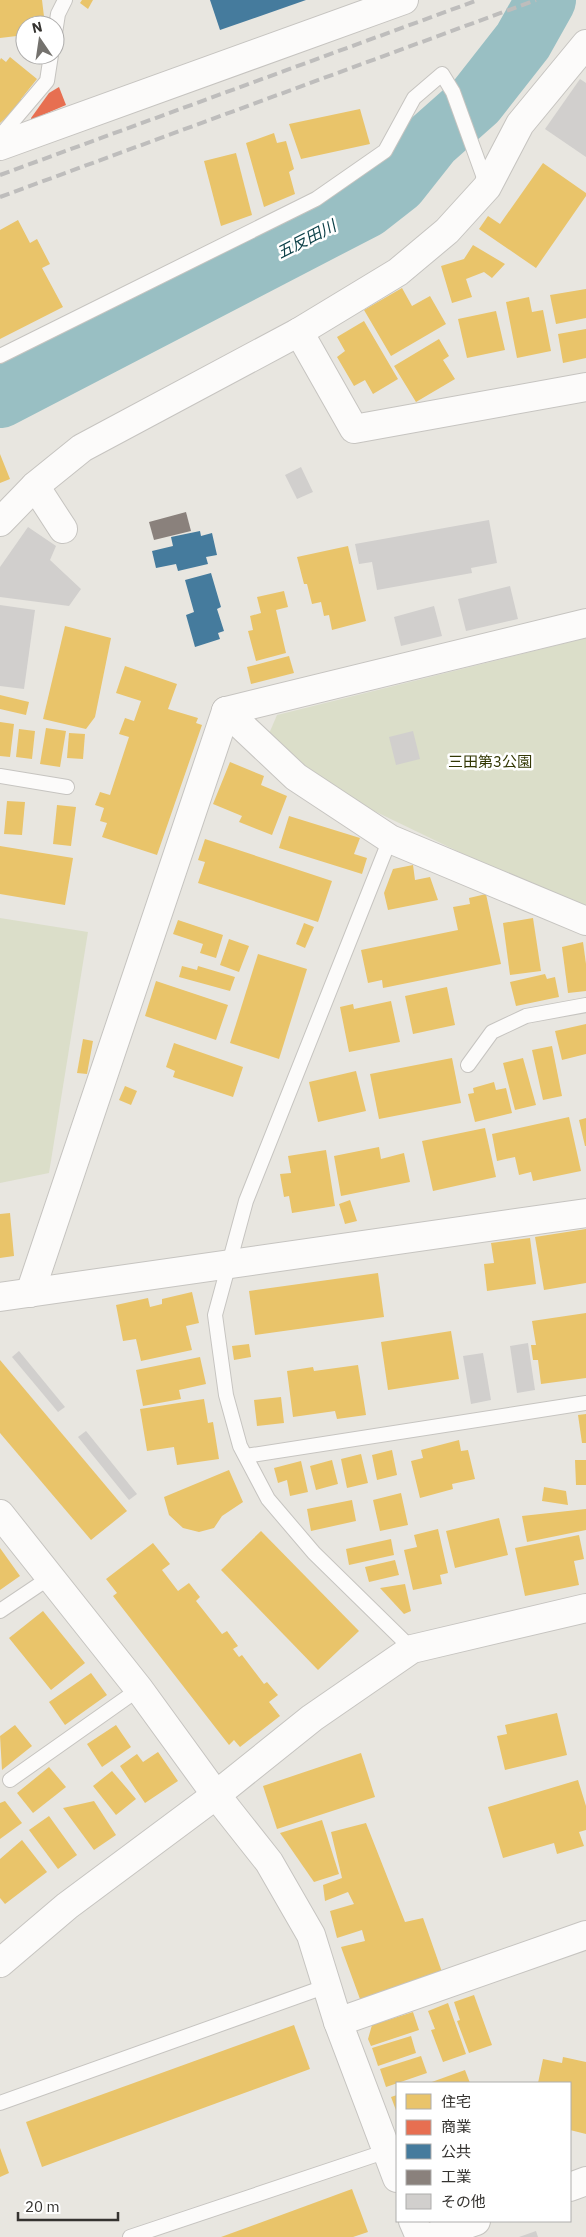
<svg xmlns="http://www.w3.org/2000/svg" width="586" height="2237" viewBox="0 0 586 2237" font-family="'IBM Plex Sans','Noto Sans JP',sans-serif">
<rect width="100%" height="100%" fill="#e8e6e0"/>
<g fill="#dbdec9">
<path d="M586 638V913L341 795 304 770 268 736 277 715Z"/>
<path d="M0 918 88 932 49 1173 0 1183Z"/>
</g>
<g fill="#e9c46a">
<path d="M0 0H42L45 25H25V35L0 38Z"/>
<path d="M82 0H93L88 9 80 3Z"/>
<path d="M10 57 37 79 21 99 23 102 0 123V60L1 58 6 62Z"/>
<path d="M360 109 370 144 301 159 289 124Z"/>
<path d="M274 133 277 143 286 141 294 169 289 172 295 194 264 207 246 143Z"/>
<path d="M236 153 252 215 221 226 204 161Z"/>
<path d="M543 163 586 193V196L536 268 479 229 488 216 500 224Z"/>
<path d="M18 220 30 243 37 239 50 264 42 268 63 307 0 339V230Z"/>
<path d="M473 245 505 264 492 278 484 272 466 279 472 297 452 303 441 266 464 259Z"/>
<path d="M402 288 412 306 430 296 446 324 391 356 364 310Z"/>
<path d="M586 289V318L556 324 550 295Z"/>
<path d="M529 297 532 312 543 310 551 351 517 358 506 302Z"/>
<path d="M496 311 505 350 467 358 458 319Z"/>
<path d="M364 321 398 379 373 394 365 380 354 386 337 357 345 351 337 337Z"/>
<path d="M586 329V358L563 363 558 334Z"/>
<path d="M439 339 449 356 443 360 455 379 416 402 394 366Z"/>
<path d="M0 454 10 479 0 483Z"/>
<path d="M348 546 366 621 332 630 329 615 324 616 321 602 312 604 307 584H304L297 557Z"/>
<path d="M284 591 288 607 276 610 286 653 256 661 248 631 253 630 250 616 261 613 257 597Z"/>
<path d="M65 626 111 638 95 717 86 729 43 719Z"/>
<path d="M289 656 294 673 251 684 247 667Z"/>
<path d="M125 666 177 684 168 709 198 718 196 723 202 725 157 855 102 837 107 823 100 821 104 808 95 805 100 792 110 795 129 737 119 734 125 718 134 721 141 701 116 693Z"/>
<path d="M0 695 29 702 26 715 0 709Z"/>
<path d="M0 722 14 724 10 757 0 756Z"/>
<path d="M46 728 66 731 60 767 40 764Z"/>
<path d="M19 729 35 731 32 759 16 757Z"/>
<path d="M69 733 85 734 83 759 67 758Z"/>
<path d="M230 762 264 776 261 785 287 796 272 835 239 822 242 816 213 804Z"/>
<path d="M7 801 25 802 22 835 4 834Z"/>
<path d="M57 805 76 807 71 846 53 844Z"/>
<path d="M289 816 360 838 354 854 367 858 362 874 279 848Z"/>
<path d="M205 839 332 881 318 922 198 883 205 862 198 860Z"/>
<path d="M0 846 73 858 65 905 0 894Z"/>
<path d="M413 865 415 880 430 877 438 900 388 910 384 893 393 869Z"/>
<path d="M486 894 501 964 383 988 382 980 368 983 361 950 458 930 453 907 470 904 469 898Z"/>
<path d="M533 918 541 971 510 975 503 923Z"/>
<path d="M178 920 223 935 216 958 200 953 203 944 173 934Z"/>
<path d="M304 923 314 927 305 948 296 944Z"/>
<path d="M229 939 249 946 239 972 220 965Z"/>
<path d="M583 942 586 964V991L568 993 562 947Z"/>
<path d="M258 954 307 969 279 1059 230 1043Z"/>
<path d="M182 966 197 970 198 966 235 977 230 991 179 977Z"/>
<path d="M545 974 547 979 555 977 559 997 516 1006 510 982Z"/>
<path d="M156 981 228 1005 216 1040 145 1016Z"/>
<path d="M447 987 455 1025 413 1034 405 996Z"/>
<path d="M391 1001 400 1042 349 1052 340 1007 353 1004 354 1009Z"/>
<path d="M586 1024V1054L562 1060 555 1031Z"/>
<path d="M83 1039 93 1041 87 1074 77 1073Z"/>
<path d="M174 1043 243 1067 233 1097 173 1077 175 1071 166 1067Z"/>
<path d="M552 1046 562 1096 543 1100 532 1050Z"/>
<path d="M452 1058 461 1103 379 1119 370 1074Z"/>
<path d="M523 1058 536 1105 515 1110 503 1063Z"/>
<path d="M356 1071 366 1111 318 1122 309 1082Z"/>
<path d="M494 1082 496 1090 506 1088 512 1113 475 1122 468 1094 474 1093 473 1088Z"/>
<path d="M125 1086 137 1091 131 1105 119 1100Z"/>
<path d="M569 1117 581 1171 533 1181 531 1172 519 1175 515 1157 497 1161 492 1134Z"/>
<path d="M586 1118V1146H585L579 1120Z"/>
<path d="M485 1128 496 1177 433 1191 422 1141Z"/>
<path d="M379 1147 381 1159 404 1153 410 1182 341 1196 334 1156Z"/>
<path d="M326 1150 335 1206 292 1213 289 1196 284 1197 280 1174 291 1173 288 1156Z"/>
<path d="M350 1200 357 1221 345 1224 339 1204Z"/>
<path d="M10 1213 14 1256 0 1258V1214Z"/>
<path d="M586 1229V1283L544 1290 535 1237Z"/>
<path d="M530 1238 536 1284 487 1291 484 1264 494 1263 491 1243Z"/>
<path d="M378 1273 384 1317 255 1335 249 1291Z"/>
<path d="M192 1292 199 1323 186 1326 192 1350 141 1361 136 1339 123 1341 116 1305 148 1298 150 1307 162 1304V1299Z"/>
<path d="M586 1313V1378L541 1384 538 1360H533L531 1345H536L532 1321Z"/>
<path d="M451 1331 459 1379 388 1390 381 1342Z"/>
<path d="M249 1344 251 1357 234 1360 232 1346Z"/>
<path d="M200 1357 206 1384 179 1390 181 1399 143 1406 136 1370Z"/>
<path d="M0 1360 127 1511 91 1540 0 1433Z"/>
<path d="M358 1365 366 1415 337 1419 335 1411 293 1417 287 1371 313 1367 314 1371Z"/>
<path d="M281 1397 284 1423 257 1426 254 1400Z"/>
<path d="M204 1399 208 1423 213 1422 219 1459 177 1465 174 1447 147 1451 140 1409Z"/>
<path d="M586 1414V1443H582L578 1415Z"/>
<path d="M459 1440 461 1451 468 1450 475 1479 452 1484 453 1489 420 1498 411 1461 423 1458 421 1450Z"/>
<path d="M392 1450 397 1475 377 1480 372 1455Z"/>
<path d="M361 1454 368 1483 347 1488 341 1459Z"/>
<path d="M332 1460 338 1484 316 1490 310 1466Z"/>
<path d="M575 1460H586V1485H576Z"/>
<path d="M301 1461 308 1492 290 1496 287 1480 278 1483 274 1468Z"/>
<path d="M229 1470 243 1502 222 1516 214 1528 199 1532 183 1528 169 1515 164 1497Z"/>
<path d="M544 1487 566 1491 568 1505 542 1501Z"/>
<path d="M401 1493 408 1525 380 1531 373 1500Z"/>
<path d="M352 1500 356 1521 311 1531 307 1509Z"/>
<path d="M586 1509V1530L527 1542 522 1516Z"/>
<path d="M499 1518 508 1555 455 1568 446 1531Z"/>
<path d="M438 1529 448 1573 440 1575 442 1584 413 1590 404 1550 417 1547 414 1535Z"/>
<path d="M261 1531 359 1631 318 1670 221 1570Z"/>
<path d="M579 1535 584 1559 574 1561 579 1585 525 1596 515 1548Z"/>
<path d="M391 1539 394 1555 349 1565 346 1549Z"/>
<path d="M153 1543 170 1564 162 1570 178 1591 189 1583 200 1597 196 1601 222 1634 227 1631 238 1646 233 1649 239 1657 242 1655 264 1684 267 1682 278 1695 269 1702 280 1716 240 1747 234 1740 229 1745 113 1596 117 1593 106 1579Z"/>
<path d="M0 1548 20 1576 0 1590Z"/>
<path d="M395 1560 399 1575 369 1582 365 1567Z"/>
<path d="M405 1584 411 1611 404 1614 380 1588Z"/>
<path d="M43 1611 85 1663 51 1690 9 1638Z"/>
<path d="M91 1673 107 1695 65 1725 49 1702Z"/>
<path d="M557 1713 567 1755 505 1770 497 1736 507 1734 505 1725Z"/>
<path d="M15 1725 32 1746 2 1770 0 1736Z"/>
<path d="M116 1725 131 1747 102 1767 87 1744Z"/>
<path d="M158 1752 178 1781 145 1803 120 1766 137 1754 143 1762Z"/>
<path d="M361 1753 375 1797 277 1829 263 1786Z"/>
<path d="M49 1767 66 1787 33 1813 17 1793Z"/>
<path d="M112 1771 136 1799 116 1815 93 1786Z"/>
<path d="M578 1780 586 1806V1830L579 1832 584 1846 557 1854 554 1843 503 1858 488 1807Z"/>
<path d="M5 1801 22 1823 0 1839V1803Z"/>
<path d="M94 1801 116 1835 94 1850 63 1808Z"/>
<path d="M49 1816 77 1855 58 1869 29 1830Z"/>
<path d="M322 1820 339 1874 314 1882 280 1833Z"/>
<path d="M366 1823 405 1922 423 1918 442 1972 360 1999 341 1947 365 1941 362 1930 337 1938 330 1911 354 1904 348 1892 325 1901 323 1885 342 1878 331 1832Z"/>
<path d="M22 1840 47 1872 5 1904 0 1898V1859Z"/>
<path d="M474 1995 492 2045 469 2053 457 2021 460 2020 454 2002Z"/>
<path d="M448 2003 466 2054 443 2062 431 2030 435 2029 428 2011Z"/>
<path d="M413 2012 419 2030 371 2046 368 2039 372 2025Z"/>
<path d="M294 2025 310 2069 42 2167 26 2122Z"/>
<path d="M411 2036 416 2053 378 2066 372 2048Z"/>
<path d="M421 2056 427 2073 386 2087 380 2069Z"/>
<path d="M563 2057 586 2062V2134L570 2130V2083H538L543 2059 562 2063Z"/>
<path d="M465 2070 470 2083H429Z"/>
<path d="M397 2095V2113L391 2097Z"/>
<path d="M0 2148 9 2173 0 2177Z"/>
<path d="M352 2189 368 2232 353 2237H221Z"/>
</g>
<path fill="#e76f51" d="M59 87 66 105 31 120V118L49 93Z"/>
<g fill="#457b9d">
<path d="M210 0H306L220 30Z"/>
<path d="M200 531 201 536 212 533 217 555 206 557 208 564 178 571 176 564 156 568 152 551 173 546 171 537Z"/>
<path d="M211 573 221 607 217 609 224 631 218 633 220 639 195 647 186 615 194 612 185 580Z"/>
</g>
<path fill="#8a817c" d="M186 512 191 531 154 540 149 522Z"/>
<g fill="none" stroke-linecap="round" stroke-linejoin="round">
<path stroke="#99bfc3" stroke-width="60" d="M0 398 366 208 398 183 432 140 476 101 523 41 546 0"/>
</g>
<g fill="#d1cfcd">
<path d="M580 79 586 83V157L545 129Z"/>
<path d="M301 467 313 492 297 499 285 475Z"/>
<path d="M489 520 497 563 471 568 472 573 377 590 372 562 359 564 355 544Z"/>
<path d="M28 527 56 546 50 560 81 589 69 606 0 597V567Z"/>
<path d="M510 586 518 619 466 631 458 599Z"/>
<path d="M0 605 35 610 24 689 0 686Z"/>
<path d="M434 606 442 636 401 646 394 617Z"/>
<path d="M413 731 420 759 396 765 389 737Z"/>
<path d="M528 1343 535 1390 517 1393 510 1346Z"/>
<path d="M19 1351 65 1407 58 1412 12 1357Z"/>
<path d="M483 1353 491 1400 471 1404 463 1356Z"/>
<path d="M86 1431 137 1494 129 1500 78 1437Z"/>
<path d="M536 2231 538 2237H519Z"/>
</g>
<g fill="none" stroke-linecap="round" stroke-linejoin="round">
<defs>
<g id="service">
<path d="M55 33 58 14 65 0"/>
<path d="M1 145 2 134 47 81 51 55"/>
<path d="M0 356 316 199 385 151 414 98 442 74 453 92 487 186"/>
<path d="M0 776 67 787"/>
<path d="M390 839 246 1201 215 1315 226 1395 240 1446 268 1499 314 1553 412 1649"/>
<path d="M468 1065 492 1032 526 1016 586 1005"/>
<path d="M246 1456 586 1403"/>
<path d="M0 1611 52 1576"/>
<path d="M10 1780 139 1689"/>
<path d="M0 2103 327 1986"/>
<path d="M130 2237 387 2151"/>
</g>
<g id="minor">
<path d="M0 146 404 0"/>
<path d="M299 332 354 429 586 387"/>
<path d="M35 486 63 529"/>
<path d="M0 522 35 486 82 448 299 332 398 272 447 231 487 187 520 124 586 44"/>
<path d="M226 711 296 777 390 839 586 921"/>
<path d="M226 711 586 623"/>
<path d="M30 1293 226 711"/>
<path d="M0 1297 586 1213"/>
<path d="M0 1514 139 1689 216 1795 269 1862 311 1935 338 2022 397 2178"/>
<path d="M0 1963 67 1906 216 1795 312 1718 412 1649 586 1608"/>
<path d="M338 2022 586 1935"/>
<path d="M570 2187 586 2181"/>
<path d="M413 2221 420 2237"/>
<path d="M431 2237 476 2221"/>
</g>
</defs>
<use href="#service" stroke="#c6c4c0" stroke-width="16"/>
<use href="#minor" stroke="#c6c4c0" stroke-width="30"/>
<use href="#service" stroke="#fcfbfa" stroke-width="14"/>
<use href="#minor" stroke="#fcfbfa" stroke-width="28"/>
<g stroke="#bebdbc" stroke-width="4" stroke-dasharray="10 5" stroke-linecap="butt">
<path d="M0 175 478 0"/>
<path d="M0 197 536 0"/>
</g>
</g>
<g text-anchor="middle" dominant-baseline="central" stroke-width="5" stroke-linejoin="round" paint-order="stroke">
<g font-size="15" fill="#333804" stroke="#fff">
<text x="490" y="761">三田第3公園</text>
</g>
<g font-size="16" font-style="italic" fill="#0b3f47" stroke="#fff">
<text transform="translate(306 239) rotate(-27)">五反田川</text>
</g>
</g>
<rect x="396" y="2082" width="175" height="140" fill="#ffffff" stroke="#aeadac"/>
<rect x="406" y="2094" width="25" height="15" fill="#e9c46a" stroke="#aeadac"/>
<text x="441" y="2107" font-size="15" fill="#353330">住宅</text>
<rect x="406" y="2120" width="25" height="15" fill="#e76f51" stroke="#aeadac"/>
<text x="441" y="2132" font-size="15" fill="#353330">商業</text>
<rect x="406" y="2144" width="25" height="15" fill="#457b9d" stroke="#aeadac"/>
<text x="441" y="2157" font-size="15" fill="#353330">公共</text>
<rect x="406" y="2170" width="25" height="15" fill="#8a817c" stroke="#aeadac"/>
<text x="441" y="2182" font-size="15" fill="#353330">工業</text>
<rect x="406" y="2194" width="25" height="15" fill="#d1cfcd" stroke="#aeadac"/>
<text x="441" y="2207" font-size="15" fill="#353330">その他</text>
<g transform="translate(40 40) rotate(347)"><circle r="24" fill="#ffffff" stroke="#aeadac"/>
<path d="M0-4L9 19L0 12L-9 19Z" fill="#74726e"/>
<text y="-8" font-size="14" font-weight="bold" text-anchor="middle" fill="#353330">N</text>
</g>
<path d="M18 2212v8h100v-8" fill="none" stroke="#353330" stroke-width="2.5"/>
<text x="25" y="2212" font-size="15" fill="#353330" stroke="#ffffff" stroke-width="4" paint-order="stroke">20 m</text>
</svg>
